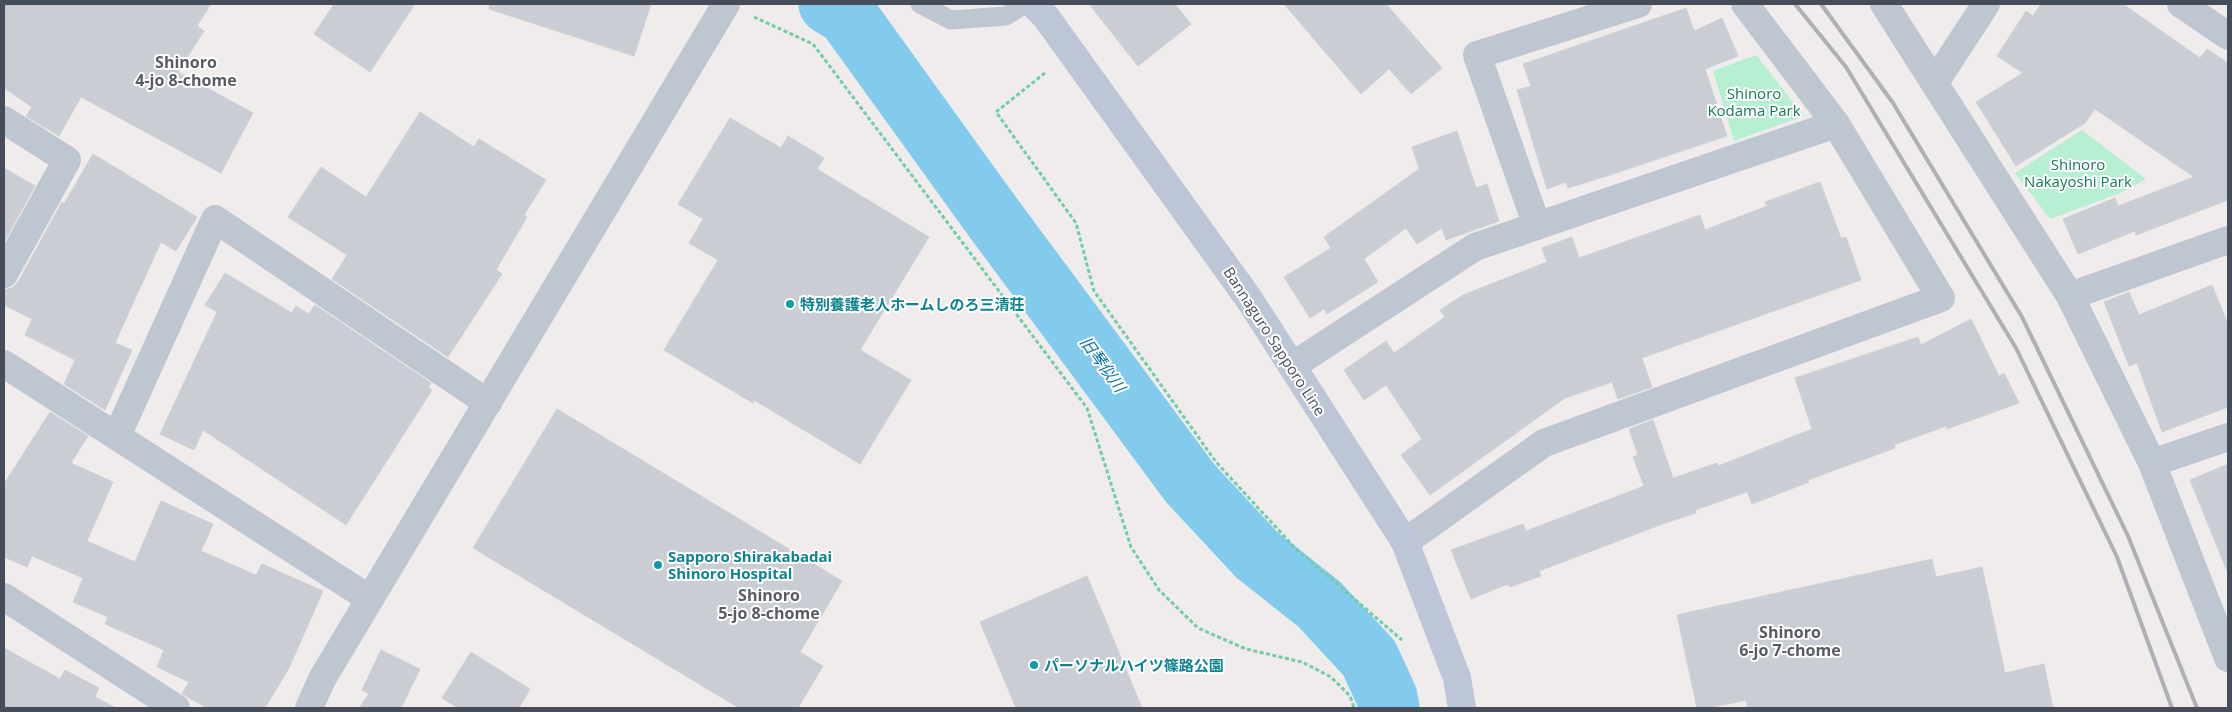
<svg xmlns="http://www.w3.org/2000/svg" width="2232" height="712" viewBox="0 0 2232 712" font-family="'Open Sans','Noto Sans JP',sans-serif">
<rect width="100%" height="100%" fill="#efeceb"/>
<g fill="#b7efd3">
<path d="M1756 55 1804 116 1734 141 1713 71Z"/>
<path d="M2082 130 2146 179 2120 193 2050 219 2015 173Z"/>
</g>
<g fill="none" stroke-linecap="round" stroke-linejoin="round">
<path stroke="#83cbed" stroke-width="61" d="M829 4 847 15 989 212 1190 483 1257 555 1319 604 1369 658 1387 697 1389 708"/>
</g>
<g fill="#cbcdd4" stroke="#cfd1d8">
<path d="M4 4H211L197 26 204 31 178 72 253 113 221 173 81 97 59 136 26 116 32 107 4 88Z"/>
<path d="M334 4H415L370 72 314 34Z"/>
<path d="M490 4H651L634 56 489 9Z"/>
<path d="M1089 4H1175L1191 24 1138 66Z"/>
<path d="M1284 4H1386L1442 68 1411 94 1389 69 1361 94Z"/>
<path d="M2041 4H2123L2200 58 2207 49 2228 63V200L2136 235 2135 231 2078 254 2063 219 2115 198 2118 206 2194 177 2095 109 2085 123 2016 166 1976 102 2023 73 1997 56 2026 11 2033 16Z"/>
<path d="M1686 8 1694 31 1722 18 1738 56 1705 69 1727 136 1610 175 1568 188 1566 182 1547 189 1517 90 1531 86 1523 64Z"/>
<path d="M420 112 474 147 479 139 546 180 524 215 527 217 496 270 502 274 448 357 332 279 347 255 288 217 321 167 366 197Z"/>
<path d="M730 118 781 148 788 136 824 158 817 169 929 237 860 350 911 380 860 464 754 400 753 403 664 350 718 260 689 243 703 219 678 204Z"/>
<path d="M1457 131 1476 188 1487 184 1499 221 1446 240 1442 228 1417 244 1406 228 1364 259 1378 282 1327 314 1324 309 1310 318 1284 277 1331 248 1324 237 1419 169 1412 147Z"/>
<path d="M93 154 197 217 176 251 161 242 115 343 132 350 105 410 64 384 75 360 25 335 32 319 4 305V290L12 288 18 282 62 202 64 204Z"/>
<path d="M4 168 35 186 4 242Z"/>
<path d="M1820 182 1841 238 1846 237 1861 280 1642 358 1652 387 1618 399 1612 382 1565 398 1430 495 1401 455 1422 439 1386 385 1364 400 1344 370 1386 341 1394 353 1445 317 1440 310 1463 295 1547 262 1542 248 1572 237 1579 258 1700 215 1705 230 1767 206 1765 202Z"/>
<path d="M225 273 292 313 296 306 309 314 315 305 431 383 428 387 432 390 346 525 203 430 194 450 160 434 217 312 205 305Z"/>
<path d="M2212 285 2228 324V407L2162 432 2137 363 2129 366 2104 302 2129 292 2139 315Z"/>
<path d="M1971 319 1999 376 2004 373 2019 403 1947 429 1946 426 1894 445 1895 448 1808 480 1809 482 1752 504 1747 492 1695 510 1696 513 1665 523 1539 571 1541 576 1510 587 1508 584 1471 599 1451 550 1523 524 1526 531 1644 486 1633 457 1638 455 1629 429 1653 420 1673 478 1717 463 1718 466 1812 429 1795 378 1918 337 1921 345Z"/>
<path d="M557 409 842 581 800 652 823 666 798 708H739L473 548Z"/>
<path d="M50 412 88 436 71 463 113 482 87 541 135 562 161 501 213 524 201 551 256 575 262 564 323 591 289 668 265 708H207L182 694 189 682 157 667 164 650 105 624 108 617 73 602 83 578 32 556 27 567 4 557V484Z"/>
<path d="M2228 464V571H2227L2190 480Z"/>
<path d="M1932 559 1936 577 1982 567 2005 673 2044 664 2053 708H1747L1746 700 1709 708H1697L1677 615Z"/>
<path d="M1087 576 1142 708H1016L980 622Z"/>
<path d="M4 648 60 679 65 670 99 688 95 697 116 708H4Z"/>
<path d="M381 650 420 669 401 708H359L369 694 362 690Z"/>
<path d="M471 652 530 689 519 708H458L442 698Z"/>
</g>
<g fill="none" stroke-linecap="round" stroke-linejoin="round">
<g stroke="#6fcda9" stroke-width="3" stroke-dasharray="4 2.5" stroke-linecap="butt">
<path d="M754 17 813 44 1087 408 1131 547 1159 590 1198 628 1246 649 1302 662 1331 677 1350 696 1354 708"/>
<path d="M1045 73 996 112 1076 223 1094 291 1216 462 1295 548 1402 640"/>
</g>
<path stroke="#bec6d2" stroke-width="19" d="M920 4 951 20 1006 16 1025 4"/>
<g stroke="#bec6d2" stroke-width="28">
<path d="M1884 4 2070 296 2152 463 2228 658"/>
<path d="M2181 4 2228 36"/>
<path d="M1935 82 1986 4"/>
<path d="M4 120 67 160 4 274"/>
<path d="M1537 226 1477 55 1638 4"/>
<path d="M2070 296 2228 240"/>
<path d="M4 364 370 599"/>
<path d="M1292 366 1475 247 1836 124"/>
<path d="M117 436 215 219 488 403"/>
<path d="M2152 463 2228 437"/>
<path d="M1405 542 1544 443 1941 298 1836 124 1745 4"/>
<path d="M4 597 176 708"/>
<path d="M309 708 322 679 726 4"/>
</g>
<path stroke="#bdc6d6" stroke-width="28" d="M1033 4 1046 17 1249 299 1405 542 1457 678 1462 708"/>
<g stroke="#aeb0b6" stroke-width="4">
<path d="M1795 4 1846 67 2016 348 2117 557 2172 708"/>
<path d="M1821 4 1893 103 2022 317 2128 536 2197 708"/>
</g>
</g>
<g fill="#0f9aa8" stroke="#fff" stroke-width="2">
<circle cx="790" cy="304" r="5"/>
<circle cx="658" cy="565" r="5"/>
<circle cx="1034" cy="665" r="5"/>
</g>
<g text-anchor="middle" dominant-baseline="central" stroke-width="4" stroke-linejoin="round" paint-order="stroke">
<g font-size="15" fill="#147b53" stroke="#fff">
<text x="1754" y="93">Shinoro<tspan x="1754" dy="17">Kodama Park</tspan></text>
<text x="2078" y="164">Shinoro<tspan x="2078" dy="17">Nakayoshi Park</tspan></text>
</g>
<g font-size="15" font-weight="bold" fill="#0d838f" stroke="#fff" text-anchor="start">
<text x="800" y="304">特別養護老人ホームしのろ三清荘</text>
<text x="668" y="556">Sapporo Shirakabadai<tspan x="668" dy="17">Shinoro Hospital</tspan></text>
<text x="1044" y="665">パーソナルハイツ篠路公園</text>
</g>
<g font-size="15" fill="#444d59" stroke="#fff">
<text transform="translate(1275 341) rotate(57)">Bannaguro Sapporo Line</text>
</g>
<g font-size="16" font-weight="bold" fill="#585b61" stroke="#fff">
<text x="186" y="62">Shinoro<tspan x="186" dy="18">4-jo 8-chome</tspan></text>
<text x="769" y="595">Shinoro<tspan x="769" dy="18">5-jo 8-chome</tspan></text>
<text x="1790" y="632">Shinoro<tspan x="1790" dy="18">6-jo 7-chome</tspan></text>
</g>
<g font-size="16" font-style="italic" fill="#0975a7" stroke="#fff">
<text transform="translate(1103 364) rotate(54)">旧琴似川</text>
</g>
</g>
<rect width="2232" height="712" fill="none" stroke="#444d59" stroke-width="10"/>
</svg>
